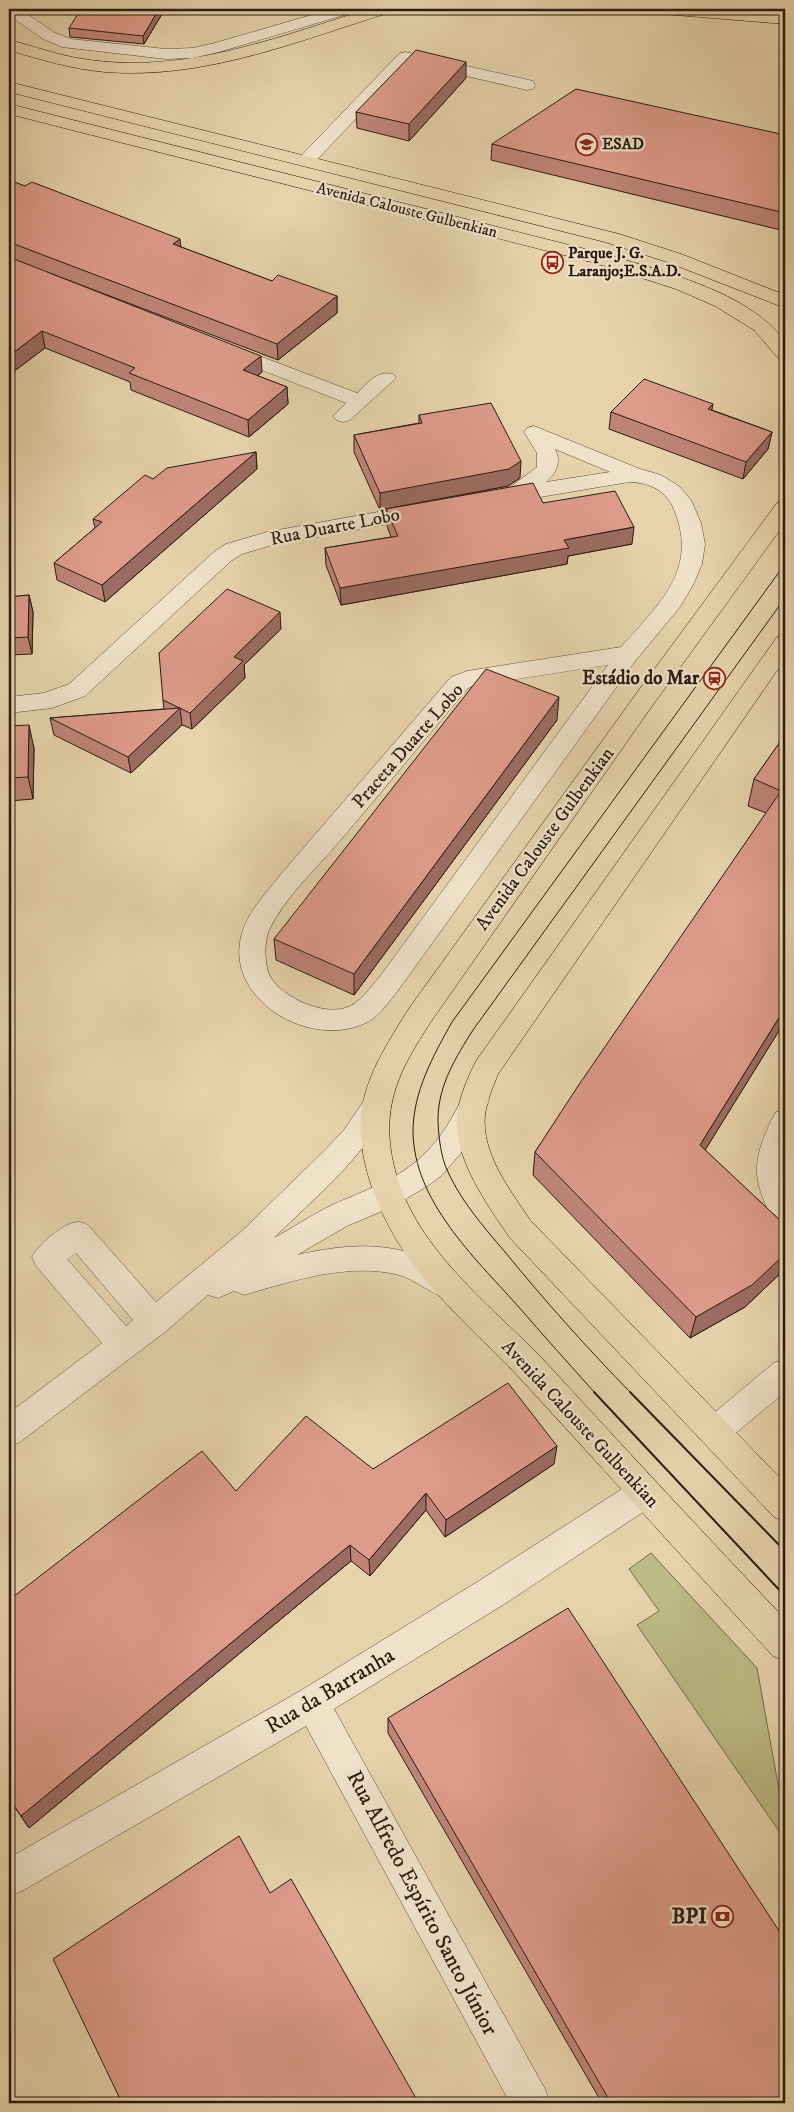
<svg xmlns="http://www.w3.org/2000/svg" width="794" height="2112" viewBox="0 0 794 2112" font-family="'IM FELL DW Pica',serif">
<rect width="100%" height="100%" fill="#e6d3ac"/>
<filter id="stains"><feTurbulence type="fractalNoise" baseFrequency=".004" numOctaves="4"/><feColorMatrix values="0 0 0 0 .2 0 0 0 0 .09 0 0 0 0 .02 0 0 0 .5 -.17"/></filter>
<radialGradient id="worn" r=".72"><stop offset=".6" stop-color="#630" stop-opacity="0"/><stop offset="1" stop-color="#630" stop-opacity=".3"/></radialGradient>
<path fill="#bcba85" stroke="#736a4c" d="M651 1553 757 1668 785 1823V1840L637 1625 659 1611 629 1569Z"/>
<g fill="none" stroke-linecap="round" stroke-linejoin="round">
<defs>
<g id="minor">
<path d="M9 9H20L55 33 71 39 166 49 193 48 215 43 332 9H356L354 12 219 52 193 58 166 59 62 47 43 39 9 15Z"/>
<path d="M405 52 533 81 535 85 533 89 527 90 409 63 312 165 306 166 300 165 297 161 300 157 399 54Z"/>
<path d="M228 344 357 393C368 383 377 370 393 374L396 378 350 420 343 422 336 420 333 416 346 403 221 354 218 350 221 346Z"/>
<path d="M534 426 640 469 661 475 679 486 691 500 701 523 705 544 702 564 694 583 680 607 636 660 399 989C388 1003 378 1019 361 1025 306 1047 223 998 242 933 248 911 268 891 282 873L451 677 467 671 621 647C660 603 701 568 672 505 663 487 641 480 623 483L499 504 491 502 488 497 491 492 509 488 537 467V453L524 432 527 428ZM555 449 610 472 546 482C556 473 562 462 555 449ZM608 665 381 975C371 986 360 1004 345 1008 322 1015 284 998 271 978 264 967 264 941 269 930 285 897 315 870 338 843 382 792 424 740 467 689L472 686Z"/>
<path d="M423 504 431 506 434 511 431 516 269 546 242 554 231 561 85 696 52 708 9 713V697L44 693 69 684 215 551 226 544 267 532Z"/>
<path d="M475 1089 485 1093 489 1101 461 1153 441 1176 429 1185 394 1206 347 1226 297 1255C345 1244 392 1240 437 1264 448 1270 457 1274 462 1286L458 1295 447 1299C430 1293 416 1280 399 1275 349 1262 292 1281 244 1295L234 1291 218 1298 208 1295 165 1332 20 1442 9 1447V1413L102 1343 36 1266 32 1257C37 1246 63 1223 77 1222 80 1221 85 1224 88 1225L156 1302 242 1231 326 1149 344 1130 365 1099 375 1095 385 1099 389 1107C363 1159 314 1198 274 1238 294 1227 313 1214 334 1204 364 1191 394 1181 419 1159 440 1141 453 1117 465 1093ZM76 1253 133 1320 126 1326 67 1259Z"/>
<path d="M785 1109V1226L775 1222C749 1178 753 1157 775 1113Z"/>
<path d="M785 1359V1392L725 1442 714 1447 703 1442 698 1432 703 1422 774 1363Z"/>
<path d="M644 1478 655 1482 660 1493 655 1504 506 1603 334 1709 545 2089 550 2103H510L306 1726 22 1891 9 1896V1858L300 1691 482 1579 633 1482Z"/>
</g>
<g id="major">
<path d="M9 82 619 234 681 254 785 295V308L667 262 605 242 9 92Z"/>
<path d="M9 104 609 255C666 273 747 291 785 341V360L778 358 754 330 715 306 676 289 595 263 9 114Z"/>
<path d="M785 501V523L652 706 430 1023C401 1068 382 1102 392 1157 409 1248 493 1305 552 1369 629 1453 707 1537 785 1619V1661L773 1656C691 1567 610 1476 528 1387 490 1345 445 1308 411 1262 386 1227 365 1182 361 1138 356 1089 385 1047 410 1007L636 694 777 503Z"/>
<path d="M785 634V659L498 1074C493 1087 487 1100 485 1115 481 1153 510 1190 530 1220L785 1483V1522L774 1517 510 1238C488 1206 453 1157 457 1116 459 1097 468 1077 476 1061L777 637Z"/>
</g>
<g id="highway">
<path d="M369 9H393L391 12C298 41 204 80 105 72 72 69 41 60 9 50V40C34 46 57 55 83 59 184 75 274 38 369 9Z"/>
<path d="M655 9H718L785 14V24L663 14 657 12Z"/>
</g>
</defs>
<use href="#minor" stroke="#594938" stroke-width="1"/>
<use href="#major" stroke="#2a1b12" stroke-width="1"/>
<use href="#highway" stroke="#2a1b12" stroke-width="1"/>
<use href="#minor" fill="#efe2c9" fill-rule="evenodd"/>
<use href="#major" fill="#e6d3ac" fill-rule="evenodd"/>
<use href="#highway" fill="#e6d3ac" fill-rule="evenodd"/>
<g stroke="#2a1b12" stroke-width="1">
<path d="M595 1393C569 1364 543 1335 517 1305 474 1257 414 1201 413 1132 413 1092 433 1056 452 1022L785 564"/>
<path d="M631 1393C587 1348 545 1301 505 1252 483 1226 458 1198 445 1165 440 1150 438 1132 438 1117 439 1084 456 1057 473 1030L785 598"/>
</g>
<g stroke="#2a1b12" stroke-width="2">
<path d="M594 1392 785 1596"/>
<path d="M630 1392 785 1551"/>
</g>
</g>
<g fill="#be8577" stroke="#2a1b12">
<path d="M165 9 144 44 70 37 69 28Z"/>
<path d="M466 78 409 141 357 128 356 112Z"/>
<path d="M785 135V231L491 160 492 144Z"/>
<path d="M9 180 181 247 272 281 337 296V313L278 360 52 274 262 372 258 376 287 387 288 404 249 437 131 390 130 382 45 348 9 375Z"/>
<path d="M712 410 772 432 768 449 743 479 609 429 611 412Z"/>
<path d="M419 415 520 478 508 486 380 510 354 452V435L419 423Z"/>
<path d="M256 452 257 469 105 602 57 580 54 563 95 528 93 519 153 479Z"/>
<path d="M543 503 632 544 568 556 567 564 341 605 326 565 325 548 391 537 387 526 386 509Z"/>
<path d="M29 595 33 612 32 654 9 655V597Z"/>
<path d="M281 629 244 665 245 678 192 729 182 725 131 773 54 735 50 718 164 709 163 700Z"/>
<path d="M557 720 354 995 276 960 274 939Z"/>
<path d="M9 726 34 748 33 799 9 801Z"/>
<path d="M785 735V1021L705 1150 785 1225V1269L745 1307 690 1338 533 1175 535 1152 766 813 748 806 754 779Z"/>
<path d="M554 1464 445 1537 426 1510 370 1576 351 1561 29 1828 9 1799 236 1491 373 1469Z"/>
<path d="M388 1718 785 2103H602L388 1733Z"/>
</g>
<g fill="#9b6c61" stroke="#2a1b12">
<path d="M159 9H165L144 44 143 36Z"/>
<path d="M466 62V78L409 141V124Z"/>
<path d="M180 239 182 256 173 244Z"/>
<path d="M337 296V313L278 360 277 344Z"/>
<path d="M42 331 45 348 9 375V356Z"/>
<path d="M261 356 262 372 245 386 243 370Z"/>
<path d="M287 387 288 404 249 437 248 420Z"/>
<path d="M713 404 710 421 708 409Z"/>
<path d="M772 432 768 449 743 479 746 462Z"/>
<path d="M256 452 257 469 105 602 102 585Z"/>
<path d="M521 461 520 478 508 486 380 510V493Z"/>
<path d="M634 527 632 544 568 556 567 564 341 605 340 588 564 540Z"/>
<path d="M29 595 33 612 32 654 28 637Z"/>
<path d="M280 612 281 629 244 665 245 678 192 729 190 713 234 657Z"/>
<path d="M559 697 557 720 354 995V974Z"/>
<path d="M180 708 182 725 131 773 128 757Z"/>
<path d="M29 725 34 748 33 799 28 777Z"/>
<path d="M785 1008V1021L694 1168 700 1145Z"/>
<path d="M785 1254V1269L745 1307 690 1338 696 1317Z"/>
<path d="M557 1446 554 1464 445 1537 446 1520Z"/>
<path d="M426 1493V1510L370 1576 369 1560Z"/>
<path d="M350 1545 351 1561 29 1828 21 1816Z"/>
</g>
<g fill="#dd9b8a" stroke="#2a1b12">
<path d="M81 9H159L143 36 69 28Z"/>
<path d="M416 50 466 62 409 124 356 112Z"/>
<path d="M576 89 785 135V213L492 144Z"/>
<path d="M9 180 25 186 32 182 180 239 173 244 272 281 278 275 337 296 277 344 9 242Z"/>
<path d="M9 257 261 356 243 370 287 387 248 420 129 373 135 368 42 331 9 356Z"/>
<path d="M644 379 713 404 708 409 772 432 746 462 611 412Z"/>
<path d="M491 403 521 461 509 469 380 493 354 435 422 423 419 415Z"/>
<path d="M256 452 102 585 54 563 102 522 93 519 145 475 153 479 167 468Z"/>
<path d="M533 483 543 503 615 491 634 527 564 540 569 548 340 588 325 548 398 536 386 509Z"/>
<path d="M227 589 280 612 234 657 243 661 190 713 163 700 159 653Z"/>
<path d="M29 595 28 637 9 638V597Z"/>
<path d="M486 669 559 697 354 974 274 939Z"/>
<path d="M180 708 128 757 50 718Z"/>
<path d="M29 725 28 777 9 778V726Z"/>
<path d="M785 735V1008L700 1145 785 1225V1254L752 1285 696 1317 535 1152 578 1086 781 791 754 779Z"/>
<path d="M508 1383 557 1446 446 1520 426 1493 369 1560 350 1545 21 1816 9 1798V1600L202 1451 236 1491 306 1416 373 1469Z"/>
<path d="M568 1608 785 1940V2103H611L388 1718Z"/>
<path d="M239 1836 270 1893 291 1879 417 2100 420 2097 424 2103H122L53 1959Z"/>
</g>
<defs>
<symbol id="university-ring" viewBox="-11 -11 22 22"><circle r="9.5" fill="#efe2c9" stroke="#8f2418" stroke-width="1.5"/><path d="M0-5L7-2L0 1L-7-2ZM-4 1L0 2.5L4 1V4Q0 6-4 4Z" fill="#8f2418"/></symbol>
<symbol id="bus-ring" viewBox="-11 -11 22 22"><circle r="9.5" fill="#efe2c9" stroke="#8f2418" stroke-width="1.5"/><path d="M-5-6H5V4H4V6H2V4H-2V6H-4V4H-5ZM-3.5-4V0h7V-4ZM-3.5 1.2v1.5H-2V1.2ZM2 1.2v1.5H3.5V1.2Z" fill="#8f2418"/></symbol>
<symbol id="station-ring" viewBox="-11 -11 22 22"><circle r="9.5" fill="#efe2c9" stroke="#8f2418" stroke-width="1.5"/><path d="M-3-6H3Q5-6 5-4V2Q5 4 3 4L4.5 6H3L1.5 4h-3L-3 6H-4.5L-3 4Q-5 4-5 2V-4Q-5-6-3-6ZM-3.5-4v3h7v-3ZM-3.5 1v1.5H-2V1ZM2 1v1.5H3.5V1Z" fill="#8f2418"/></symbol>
<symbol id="bank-ring" viewBox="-11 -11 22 22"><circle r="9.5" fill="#efe2c9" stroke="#8f2418" stroke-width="1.5"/><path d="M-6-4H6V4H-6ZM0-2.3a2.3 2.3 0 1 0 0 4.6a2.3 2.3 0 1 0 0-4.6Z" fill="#8f2418"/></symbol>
</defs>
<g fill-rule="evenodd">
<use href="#university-ring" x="574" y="132" width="25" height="25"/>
<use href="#bus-ring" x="540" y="250" width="25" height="25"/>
<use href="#station-ring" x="702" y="666" width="25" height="25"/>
<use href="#bank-ring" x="710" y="1904" width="25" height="25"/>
</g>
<g text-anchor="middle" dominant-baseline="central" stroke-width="4.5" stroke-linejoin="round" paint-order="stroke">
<g font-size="16" font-weight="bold" fill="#2a1b12" stroke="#efe2c9" text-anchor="start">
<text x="602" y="144">ESAD</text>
<text x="568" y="253">Parque J. G.<tspan x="568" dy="18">Laranjo;E.S.A.D.</tspan></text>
</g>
<g font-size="16" fill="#2a1b12" stroke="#efe2c9">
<text transform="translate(407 210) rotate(14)">Avenida Calouste Gulbenkian</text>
</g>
<g font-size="19" fill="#2a1b12" stroke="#efe2c9">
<text transform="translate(335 527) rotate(-11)">Rua Duarte Lobo</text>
<text transform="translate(408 746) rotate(-49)">Praceta Duarte Lobo</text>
<text transform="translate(545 839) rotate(-54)">Avenida Calouste Gulbenkian</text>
<text transform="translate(580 1424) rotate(47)">Avenida Calouste Gulbenkian</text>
</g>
<g font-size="19" font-weight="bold" fill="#2a1b12" stroke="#efe2c9" text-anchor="end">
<text x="699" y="678">Estádio do Mar</text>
</g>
<g font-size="22" fill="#2a1b12" stroke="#efe2c9">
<text transform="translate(330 1691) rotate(-31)">Rua da Barranha</text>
<text transform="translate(422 1903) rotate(62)">Rua Alfredo Espírito Santo Júnior</text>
</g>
<g font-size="22" font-weight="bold" fill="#2a1b12" stroke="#efe2c9" text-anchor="end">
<text x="707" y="1916">BPI</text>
</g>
</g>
<rect width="794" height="2112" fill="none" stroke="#e6d3ac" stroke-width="30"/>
<rect x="10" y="10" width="774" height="2092" fill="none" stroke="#2a1b12" stroke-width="2.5"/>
<rect x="15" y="15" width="764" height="2082" fill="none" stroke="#2a1b12"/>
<rect width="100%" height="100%" filter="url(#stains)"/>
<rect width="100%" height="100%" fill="url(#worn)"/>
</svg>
